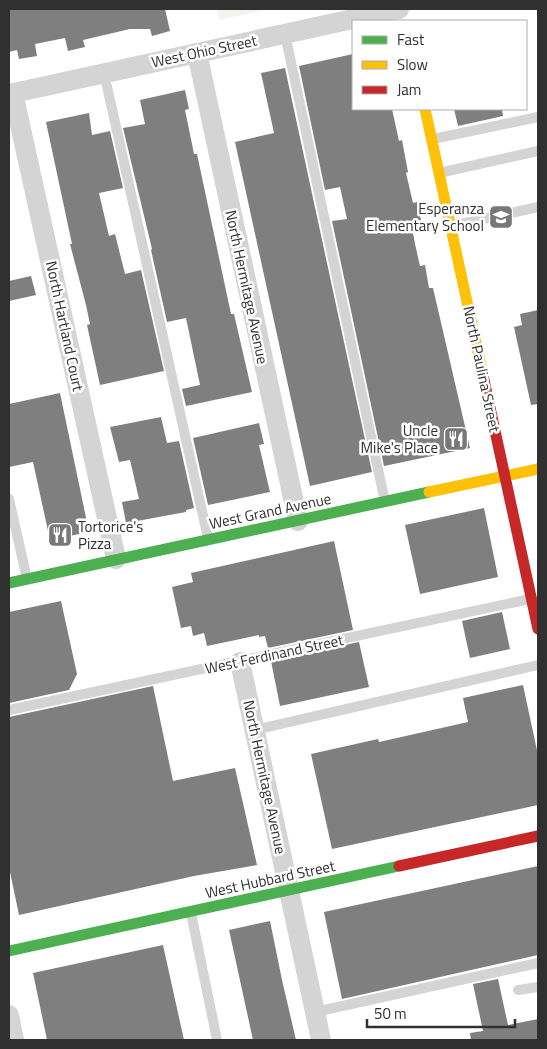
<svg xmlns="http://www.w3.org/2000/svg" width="547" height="1049" viewBox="0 0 547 1049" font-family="'Titillium Web',sans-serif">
<rect width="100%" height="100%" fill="#fff"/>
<path fill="#f1f5ed" d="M216 9H260V11L219 20Z"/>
<g fill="#7f7f7f">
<path d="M9 9H165L170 31 152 36 150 29H130L83 40 85 47 68 51 65 38 35 44 37 56 19 59 17 50 9 52Z"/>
<path d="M353 54V109H392L399 141 402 140 408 172 406 173 413 203 417 202 421 220 411 222 415 244 420 266 425 265 429 288H433L470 448 384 466 332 221 347 219 340 187 325 190 299 66Z"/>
<path d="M285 68 372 472 310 486 235 142 274 133 261 73Z"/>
<path d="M185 90 189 109 185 110 191 139 194 154H197L231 314H234L252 392 186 406 182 389 200 385 186 318 167 322 151 250 152 249 123 128 145 124 140 100Z"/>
<path d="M454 109H502L503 116 458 126Z"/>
<path d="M89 113 92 135 110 131 123 188 99 193 109 236 115 234 125 274 141 270 164 371 100 385 87 325 90 324 86 305 70 244H72L46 122Z"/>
<path d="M31 276 36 295 9 301V281Z"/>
<path d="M538 310V404L531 405 514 327 522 325 520 314Z"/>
<path d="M60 393 89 532 50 540 33 462 9 467V404Z"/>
<path d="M161 417 167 443 179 441 194 508 186 510V512L126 523 122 502 139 499 130 460 119 462 110 427Z"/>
<path d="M259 423 264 444 259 445 270 492 208 505 193 438Z"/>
<path d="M484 508 498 577 420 594 405 525Z"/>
<path d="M334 541 353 630 268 648 265 636 259 637V635L207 646 204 633 193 636 191 626 181 628 172 587 193 582 191 573Z"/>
<path d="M61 601 77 674 69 690 9 703V612Z"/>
<path d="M502 612 510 649 470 658 462 621Z"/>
<path d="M359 642 369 687 280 706 271 661Z"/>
<path d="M523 685 538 755V805L332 849 311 754 378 739 379 742 468 722 463 698Z"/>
<path d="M153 686 173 781 235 768 257 865 194 876 19 915 9 867V717Z"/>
<path d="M538 866V955L342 999 324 912Z"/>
<path d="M270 921 282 980 296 1040H253L229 930Z"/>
<path d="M163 945 184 1040H47L33 973Z"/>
<path d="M498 979 508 1025 538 1019V1040H471L470 1033 483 1031 473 984Z"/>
</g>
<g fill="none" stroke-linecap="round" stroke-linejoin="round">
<g stroke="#d4d4d4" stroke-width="10">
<path d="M285 34 385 502"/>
<path d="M104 73 208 538"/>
<path d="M433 139 538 117"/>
<path d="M439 173 538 151"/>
<path d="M452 226 538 207"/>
<path d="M9 499 27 579"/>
<path d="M9 710 530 599"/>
<path d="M255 730 538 665"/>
<path d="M191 913 217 1040"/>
<path d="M518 990 538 987"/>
<path d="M315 1012 538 963"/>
</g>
<g stroke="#d4d4d4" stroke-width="20">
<path d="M197 53 298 521"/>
<path d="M13 93 116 559"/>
<path d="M9 94 399 9"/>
<path d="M240 662 321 1040"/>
<path d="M9 1015 14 1040"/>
</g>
<g stroke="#4caf50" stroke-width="11">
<path d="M9 583 429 492"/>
<path d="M9 951 399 866"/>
</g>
<g stroke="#ffc107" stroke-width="11">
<path d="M425 109 484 380"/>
<path d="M429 492 538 469"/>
</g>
<g stroke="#c62828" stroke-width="11">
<path d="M484 380 538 629"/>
<path d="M399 866 538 836"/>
</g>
</g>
<defs>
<symbol id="school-square" viewBox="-11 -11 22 22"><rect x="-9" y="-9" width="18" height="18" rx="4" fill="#787878" stroke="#fff"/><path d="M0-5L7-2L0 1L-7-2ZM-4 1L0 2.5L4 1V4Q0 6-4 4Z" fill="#fff"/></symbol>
<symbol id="restaurant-square" viewBox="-11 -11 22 22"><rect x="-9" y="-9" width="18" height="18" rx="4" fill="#787878" stroke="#fff"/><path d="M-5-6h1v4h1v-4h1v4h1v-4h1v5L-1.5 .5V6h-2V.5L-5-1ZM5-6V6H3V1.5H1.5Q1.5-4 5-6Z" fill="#fff"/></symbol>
</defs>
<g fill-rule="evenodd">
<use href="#school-square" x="487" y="203" width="28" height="28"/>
<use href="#restaurant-square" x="442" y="425" width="28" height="28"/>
<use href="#restaurant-square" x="46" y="521" width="28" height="28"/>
</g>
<g text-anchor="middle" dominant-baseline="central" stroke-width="5" stroke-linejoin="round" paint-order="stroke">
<g font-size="15" fill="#303030" stroke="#fff">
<text transform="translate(204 51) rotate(-12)">West Ohio Street</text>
<text transform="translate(247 287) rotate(78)">North Hermitage Avenue</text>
<text transform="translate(65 326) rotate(78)">North Hartland Court</text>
<text transform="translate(482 369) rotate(78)">North Paulina Street</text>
<text transform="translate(270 511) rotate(-12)">West Grand Avenue</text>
<text transform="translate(274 654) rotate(-12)">West Ferdinand Street</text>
<text transform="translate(265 777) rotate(78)">North Hermitage Avenue</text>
<text transform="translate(270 879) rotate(-12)">West Hubbard Street</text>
</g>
<g font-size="15" fill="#303030" stroke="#fff" text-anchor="end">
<text x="484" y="208">Esperanza<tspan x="484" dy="17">Elementary School</tspan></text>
<text x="438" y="430">Uncle<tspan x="438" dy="17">Mike's Place</tspan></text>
<text x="78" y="526" text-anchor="start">Tortorice's<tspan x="78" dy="17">Pizza</tspan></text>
</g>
</g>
<rect width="547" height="1049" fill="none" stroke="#303030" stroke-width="20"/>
<rect x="352" y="20" width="175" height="90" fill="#ffffff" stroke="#acacac"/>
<rect x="362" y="36" width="25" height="8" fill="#4caf50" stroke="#acacac"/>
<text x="397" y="45" font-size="15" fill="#303030">Fast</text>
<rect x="362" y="61" width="25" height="8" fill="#ffc107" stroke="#acacac"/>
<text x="397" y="70" font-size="15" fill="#303030">Slow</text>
<rect x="362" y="86" width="25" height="8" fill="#c62828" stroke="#acacac"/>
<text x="397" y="95" font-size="15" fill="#303030">Jam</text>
<path d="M367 1019v8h148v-8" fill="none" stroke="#303030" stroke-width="2.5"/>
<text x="374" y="1019" font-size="15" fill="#303030" stroke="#ffffff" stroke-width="4" paint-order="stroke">50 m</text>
</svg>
